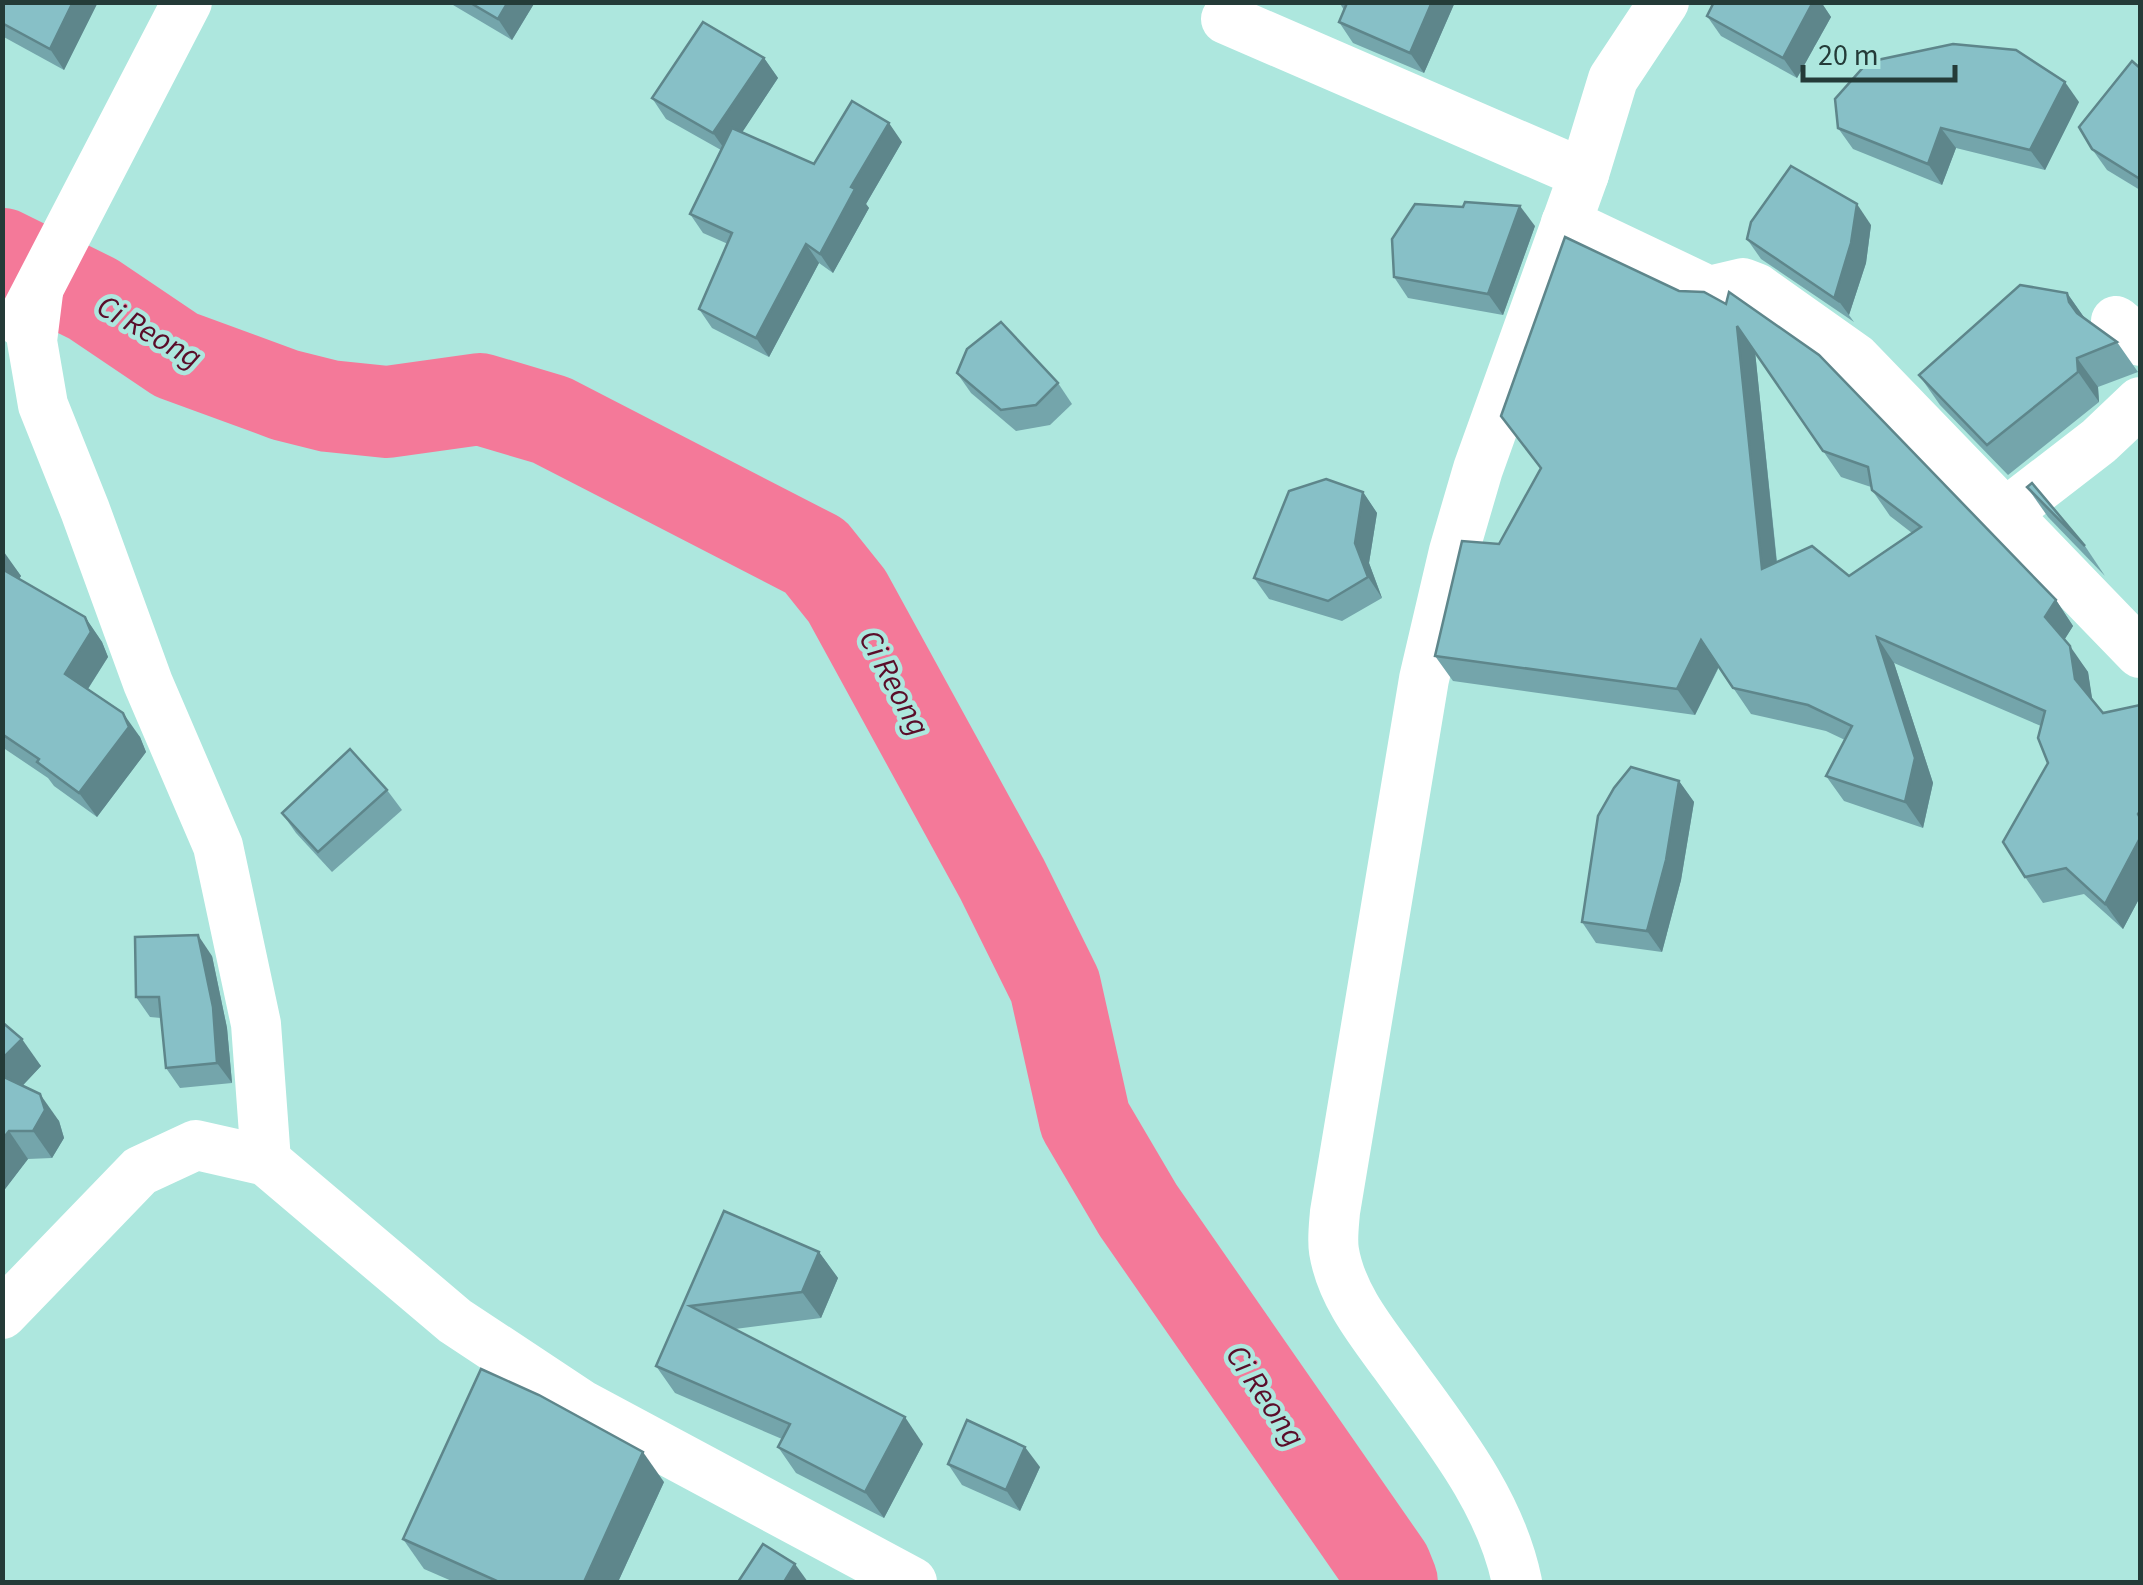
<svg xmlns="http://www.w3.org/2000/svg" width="2143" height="1585" viewBox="0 0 2143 1585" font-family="'Source Sans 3',sans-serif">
<rect width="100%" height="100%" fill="#ade7de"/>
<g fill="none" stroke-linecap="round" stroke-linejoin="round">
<path stroke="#f47999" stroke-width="92" d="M2 254 93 299 176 355 285 395 329 406 387 412 480 399 551 420 815 556 847 596 1002 879 1055 986 1085 1120 1138 1210 1386 1567 1392 1582"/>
<g stroke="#fff" stroke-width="50">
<path d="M1226 19 1584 174"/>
<path d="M1566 223 1709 291 1743 283 1756 288 1856 359 2140 653"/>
<path d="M38 293 32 341 43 405 85 510 148 683 218 846 256 1024 266 1161"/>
<path d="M2116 321 2140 341"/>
<path d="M21 322 187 2"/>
<path d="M2007 512 2099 441 2140 402"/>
<path d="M2 1314 140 1171 196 1145 266 1161 455 1321 582 1405 912 1582"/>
<path d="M1517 1582C1500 1499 1443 1431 1395 1364 1370 1330 1341 1294 1334 1251 1332 1239 1334 1225 1335 1212L1424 679 1454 551 1478 469 1584 174 1613 79 1664 2"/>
</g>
</g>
<g fill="#74a5ab" fill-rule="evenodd">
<path d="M2 2H98L64 70 2 36Z"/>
<path d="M448 2H535L512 40Z"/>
<path d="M1339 2H1455L1424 73 1353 43 1339 22 1344 10Z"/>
<path d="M1813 2H1821L1831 17 1797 78 1721 36 1707 16Z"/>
<path d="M764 58 778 78 742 132 814 164 902 142 866 204 869 208 833 273 819 263 769 357 712 328 699 309 728 244 703 233 690 214 721 150 666 119 652 98Z"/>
<path d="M2140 68V190L2107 170 2092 149Z"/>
<path d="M2079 102 2045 170 1956 148 1942 185 1853 149 1838 128Z"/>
<path d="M1871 225 1866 263 1849 315 1854 322 1761 259 1747 239Z"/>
<path d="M1535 226 1503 315 1408 298 1394 277Z"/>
<path d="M1679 291 1704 292 2056 600 2073 626 2064 640 2088 672 2092 700 2103 713 2140 705V897L2123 929 2084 894 2043 903 2025 877 2048 763 2041 726 1894 663 1933 783 1923 828 1844 801 1826 776 1845 740 1826 731 1751 714 1719 667 1695 715 1453 681 1435 656 1541 469 1501 416ZM1755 352 1841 477 1871 487 1872 490 1890 516 1912 533 1849 576 1777 562Z"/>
<path d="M2067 293 2086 320 2117 342 2138 372 2098 387 2099 402 2008 475 1940 405 1919 375Z"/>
<path d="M957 373 1058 383 1072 404 1050 425 1016 431 971 393Z"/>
<path d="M2027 487 2085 546 2105 576 2048 517Z"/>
<path d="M1363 492 1377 513 1369 563 1382 598 1342 621 1269 599 1254 578Z"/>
<path d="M2 551 21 576 19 579 85 617 102 642 108 657 88 689 140 737 146 752 97 817 54 786 48 778 2 747Z"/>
<path d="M1679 781 1694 802 1681 880 1662 952 1596 943 1582 922Z"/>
<path d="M387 790 402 810 332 872 296 833 282 813Z"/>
<path d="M212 956 227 1028 232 1083 180 1088 166 1068 161 1018 150 1017 136 997Z"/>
<path d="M2 1022 41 1066 23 1085 59 1121 64 1138 52 1158 28 1159 2 1193Z"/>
<path d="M724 1211 819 1252 838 1278 821 1318 735 1329 923 1444 884 1518 796 1473 778 1447 782 1439 675 1393 656 1366Z"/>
<path d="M948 1464 1040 1467 1020 1511 962 1485Z"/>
<path d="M664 1482 618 1582H454L424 1569 403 1539Z"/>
</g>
<g fill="#5e868b">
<path d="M73 2H98L64 70 50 49Z"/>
<path d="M508 2H535L512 40 498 19Z"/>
<path d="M1432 2H1455L1424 73 1410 53Z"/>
<path d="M1813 2H1821L1831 17 1797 78 1783 58Z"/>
<path d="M764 58 778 78 728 154 713 133Z"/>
<path d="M2065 82 2079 102 2045 170 2030 150Z"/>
<path d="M889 123 902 142 866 204 869 208 833 273 820 254 851 187Z"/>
<path d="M1941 128 1956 148 1942 185 1928 164Z"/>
<path d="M1857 204 1871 225 1866 263 1849 315 1835 296Z"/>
<path d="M1520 206 1535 226 1503 315 1488 294Z"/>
<path d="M806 244 819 263 769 357 756 338Z"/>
<path d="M2067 293 2088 323 2089 332 2069 302Z"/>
<path d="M1737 326 1755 351 1780 595 1762 569Z"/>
<path d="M2077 358 2098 387 2099 402 2078 372Z"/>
<path d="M1363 492 1377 513 1369 563 1382 598 1368 577 1355 543Z"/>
<path d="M4 552 21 576 12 589 2 575V554Z"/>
<path d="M2056 600 2073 626 2063 642 2045 617Z"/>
<path d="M85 617 102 642 108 657 82 698 65 674Z"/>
<path d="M1877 637 1894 663 1933 783 1923 828 1905 802Z"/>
<path d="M1701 640 1719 666 1695 715 1677 689Z"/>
<path d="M2070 646 2088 672 2093 704 2075 679Z"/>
<path d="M123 713 140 737 146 752 97 817 79 793Z"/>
<path d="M1679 781 1694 802 1681 880 1662 952 1647 931Z"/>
<path d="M2140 838V897L2123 929 2105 904Z"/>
<path d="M198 935 212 956 227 1028 232 1083 217 1063Z"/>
<path d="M22 1039 41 1066 11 1098 2 1086V1059Z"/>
<path d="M40 1094 59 1121 64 1138 52 1158 33 1131Z"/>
<path d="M9 1131 28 1159 2 1193V1140Z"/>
<path d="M819 1252 838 1278 821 1318 802 1292Z"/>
<path d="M905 1417 923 1444 884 1518 865 1492Z"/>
<path d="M1025 1447 1040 1467 1020 1511 1006 1490Z"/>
<path d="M643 1452 664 1482 618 1582H584Z"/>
<path d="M795 1564 808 1582H785Z"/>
</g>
<g fill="#87c0c7" stroke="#5e868b" stroke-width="2.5" fill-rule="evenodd">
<path d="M2 2H73L50 49 2 23Z"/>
<path d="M469 2H508L498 19Z"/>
<path d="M1345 2H1432L1410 53 1339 22 1347 3Z"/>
<path d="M1714 2H1813L1783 58 1707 16Z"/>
<path d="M703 22 764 58 713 133 652 98Z"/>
<path d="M1953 44 2016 50 2065 82 2030 150 1941 128 1928 164 1838 128 1835 99 1868 62Z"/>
<path d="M2132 61 2140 68V179L2092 149 2079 127Z"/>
<path d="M852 101 889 123 851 187 855 189 820 254 806 244 756 338 699 309 732 233 690 214 732 128 814 164Z"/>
<path d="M1791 166 1857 204 1851 243 1835 296 1840 302 1747 239 1751 222Z"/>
<path d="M1465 202 1520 206 1488 294 1394 277 1392 239 1415 204 1463 207Z"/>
<path d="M1565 237 1679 291 1704 292 1726 304 1729 292 1819 355 2056 600 2045 617 2070 646 2075 679 2103 713 2140 705V811L2138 814 2140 818V838L2105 904 2066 868 2025 877 2003 842 2048 763 2038 738 2045 711 1877 637 1915 758 1905 802 1826 776 1852 726 1808 705 1733 688 1701 640 1677 689 1435 656 1462 541 1499 544 1541 468 1501 416ZM1737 326 1823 451 1868 467 1872 490 1921 527 1849 576 1812 546 1762 569Z"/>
<path d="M2020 285 2067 293 2069 302 2077 313 2117 342 2077 358 2078 372 1987 445 1919 375Z"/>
<path d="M1001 322 1058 383 1036 405 1001 410 957 373 967 349Z"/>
<path d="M1326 479 1363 492 1355 543 1368 577 1328 601 1254 578 1289 491Z"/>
<path d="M2032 483 2085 546 2027 487Z"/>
<path d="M2 569 85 617 91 632 65 674 123 713 129 727 79 793 37 762 39 759 2 734Z"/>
<path d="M350 749 387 790 318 852 282 813Z"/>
<path d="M1631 767 1679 781 1666 860 1647 931 1582 922 1598 816 1614 788Z"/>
<path d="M198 935 213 1007 217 1063 166 1068 159 997H136L135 937Z"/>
<path d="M2 1022 22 1039 2 1059Z"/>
<path d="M2 1076 40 1094 45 1110 33 1131H9L2 1140Z"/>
<path d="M724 1211 819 1252 802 1292 690 1306 905 1417 865 1492 778 1447 790 1424 656 1366Z"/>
<path d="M481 1369 539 1395 643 1452 584 1582H499L403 1539Z"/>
<path d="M967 1420 1025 1447 1006 1490 948 1464Z"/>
<path d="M763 1544 795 1564 784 1582H786H738Z"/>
</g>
<g text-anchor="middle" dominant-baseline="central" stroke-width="9" stroke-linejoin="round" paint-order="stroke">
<g font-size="32" font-style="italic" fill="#5a0d29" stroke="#ade7de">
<text transform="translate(149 332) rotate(30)">Ci Reong</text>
<text transform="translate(894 683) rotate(62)">Ci Reong</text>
<text transform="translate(1265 1396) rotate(56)">Ci Reong</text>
</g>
</g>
<rect width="2143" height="1585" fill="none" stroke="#243b38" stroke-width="10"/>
<path d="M1803 65v15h152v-15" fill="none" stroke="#243b38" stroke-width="5"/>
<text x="1818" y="65" font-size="30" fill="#243b38" stroke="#ade7de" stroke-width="8" paint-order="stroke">20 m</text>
</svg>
